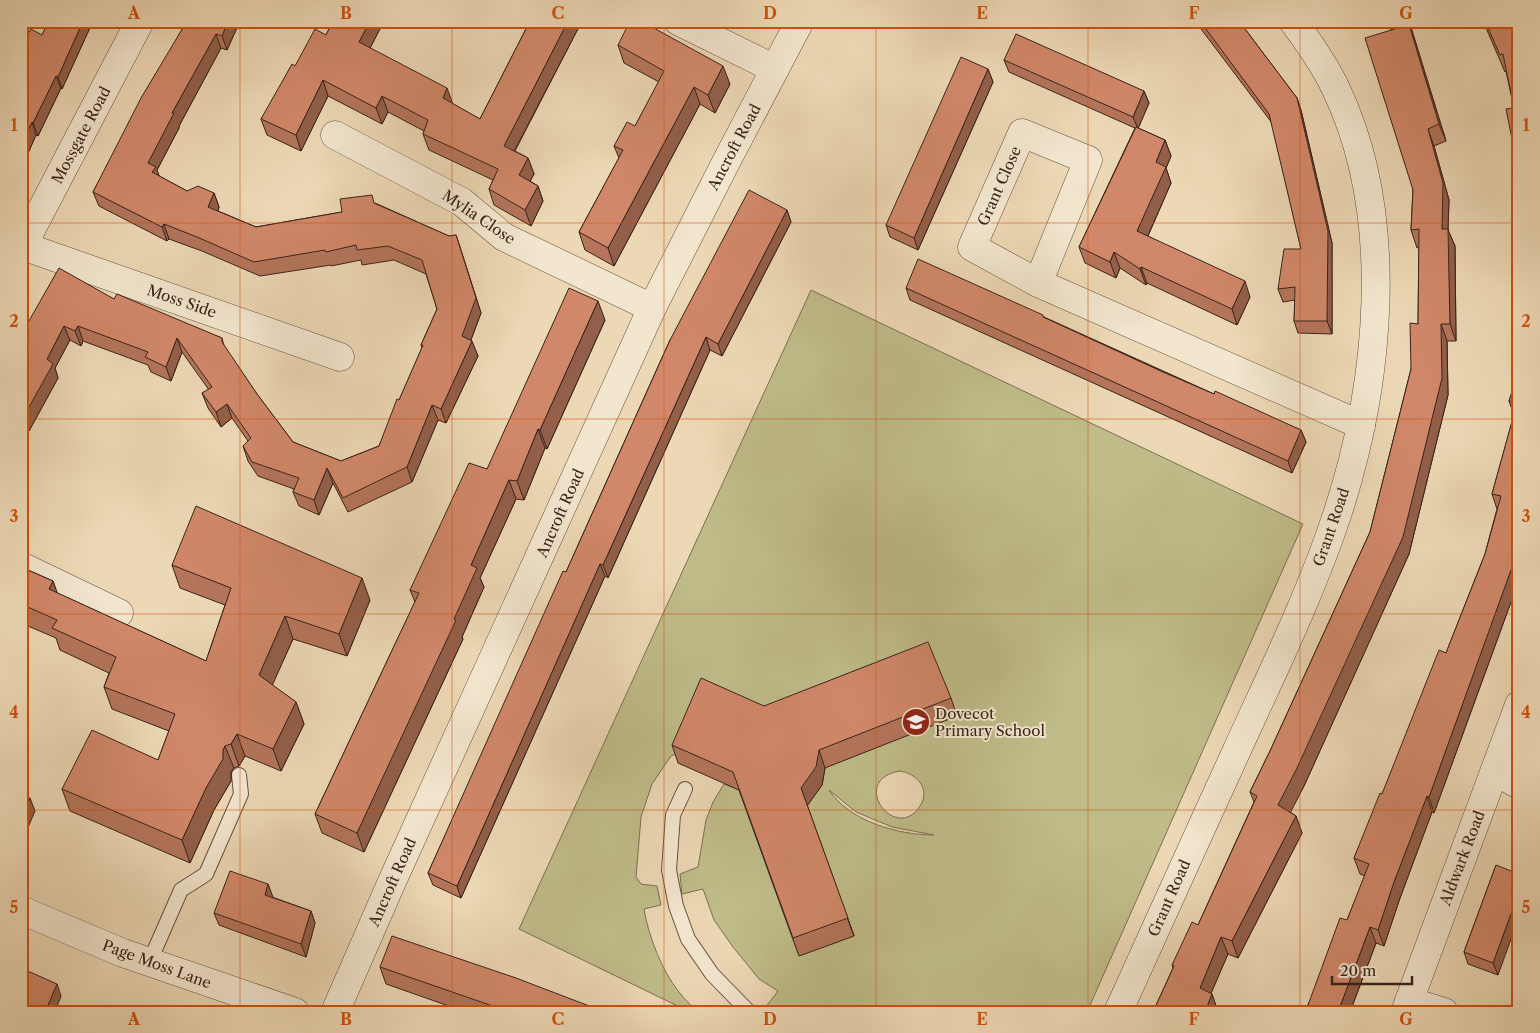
<svg xmlns="http://www.w3.org/2000/svg" width="1540" height="1033" viewBox="0 0 1540 1033" font-family="'Libre Caslon Text',serif">
<rect width="100%" height="100%" fill="#edd8b5"/>
<filter id="stains"><feTurbulence type="fractalNoise" baseFrequency=".004" numOctaves="4"/><feColorMatrix values="0 0 0 0 .2 0 0 0 0 .09 0 0 0 0 .02 0 0 0 .5 -.17"/></filter>
<radialGradient id="worn" r=".72"><stop offset=".6" stop-color="#630" stop-opacity="0"/><stop offset="1" stop-color="#630" stop-opacity=".3"/></radialGradient>
<path fill="#bfbc89" stroke="#7c6f52" fill-rule="evenodd" d="M811 290 1303 524 1087 1012H762L778 991 759 979 733 947 714 920 703 889 682 894 680 874 698 867 706 820 713 802 724 784 739 790 799 956 854 936 807 806 684 751 671 756 652 784 641 817 636 877 641 884 657 886 661 905 644 909C648 935 662 971 679 992 684 999 691 1005 697 1012H690L519 929ZM899 771C917 773 931 789 920 806 896 844 848 781 899 771ZM829 790 856 812 892 827 934 835C898 835 849 821 829 790Z"/>
<g fill="none" stroke-linecap="round" stroke-linejoin="round">
<defs>
<g id="service">
<path d="M685 789 673 815 669 870 676 906 688 939 712 974 749 1012"/>
<path d="M149 963 181 890 206 874 241 794 239 775"/>
</g>
<g id="minor">
<path d="M678 21 775 69"/>
<path d="M335 135 462 202 504 237 652 308"/>
<path d="M23 246 340 357"/>
<path d="M21 249 140 21"/>
<path d="M1038 283 1088 160 1022 133 972 247 1038 283 1361 425"/>
<path d="M21 566 119 613"/>
<path d="M1495 771 1519 785"/>
<path d="M1409 1001 1444 1012"/>
<path d="M335 1012 390 886 652 308 725 164 800 21"/>
<path d="M1118 1012C1158 924 1197 837 1237 750 1272 673 1310 596 1337 515 1380 384 1397 217 1336 89 1324 64 1309 43 1293 21"/>
<path d="M1405 1012 1519 705"/>
</g>
<path id="tertiary" d="M21 910 123 953 295 1012"/>
</defs>
<use href="#service" stroke="#665041" stroke-width="16"/>
<use href="#minor" stroke="#665041" stroke-width="29"/>
<use href="#tertiary" stroke="#665041" stroke-width="29"/>
<use href="#service" stroke="#f3e6cf" stroke-width="14"/>
<use href="#minor" stroke="#f3e6cf" stroke-width="28"/>
<use href="#tertiary" stroke="#f3e6cf" stroke-width="28"/>
</g>
<g fill="#b4755b" stroke="#39221a">
<path d="M49 21H93L62 89 61 88 38 136 36 135 21 169V46L42 35Z"/>
<path d="M186 21H240L227 50 221 48 179 126V128L157 170 159 176 187 191 214 193 219 207 218 211 256 227 342 212 375 203 449 236 456 235 461 250 481 313 471 340 478 356 446 423 438 420 412 482 348 512 333 483 319 515 299 506 293 492 294 489 258 476 248 461 243 446 248 441 232 418 221 427 208 408 202 393 209 390 182 352 171 381 151 372 148 365 83 341 81 346 70 340 55 368 58 378 29 431 27 430 21 440V335L114 299 222 338 224 346 257 394 293 442 341 461 379 446 422 348 421 345 437 309 426 274 394 260 362 265 361 260 331 266V265L260 276 202 251 169 239 167 241 99 206 93 192 186 22Z"/>
<path d="M333 21H384L370 48 453 104 480 119 530 21H582L515 151 528 158 534 174 530 181 538 186 543 201 531 226 494 205 489 189 493 180 429 150 423 134 424 131 388 112 382 124 328 96 301 151 267 135 261 119 326 35Z"/>
<path d="M1195 21H1239L1297 98 1301 110 1332 243V334L1298 333 1294 321 1295 300 1283 302 1278 289 1301 249 1272 123Z"/>
<path d="M1383 21H1409L1446 141 1434 146 1449 200 1448 230 1455 246 1456 341H1447L1448 395 1409 554 1304 786 1290 812 1296 816 1302 833 1238 958 1228 954 1211 993 1212 994 1218 1012H1153L1173 968 1172 965 1198 925 1254 802 1250 792 1270 751 1370 532 1411 369 1418 324 1419 247 1417 248 1411 230 1413 190 1391 30Z"/>
<path d="M1483 21H1519L1514 108 1506 71 1505 72Z"/>
<path d="M618 45 730 84 715 113 700 104 614 266 585 250 579 232 619 158 614 146 635 126 659 82 624 63Z"/>
<path d="M1004 60 1144 91 1149 103 1138 128 1165 140 1171 156 1166 168 1171 183 1148 236 1250 297 1237 325 1147 283 1146 285 1120 268 1116 278 1085 263 1079 247 1135 128 1009 72Z"/>
<path d="M988 69 993 82 918 250 890 237 886 225Z"/>
<path d="M787 210 791 222 722 356 710 350 608 578 605 576 461 898 433 885 428 873 566 572 670 340Z"/>
<path d="M906 288 1044 317 1214 394 1301 430 1306 442 1292 473 910 300Z"/>
<path d="M605 320 547 449 545 448 524 500 516 499 480 578 484 587 462 637 463 639 364 852 322 833 315 814 415 602 410 590 487 469Z"/>
<path d="M1519 372V580L1434 813 1432 812 1400 898 1384 946 1376 943 1350 1012H1310L1308 1005 1347 920 1365 876 1360 874 1354 858 1382 794 1446 653 1485 554 1497 509 1492 494 1514 415 1509 401Z"/>
<path d="M172 565 370 600 347 656 293 639 272 685 296 702 304 724 281 771 245 756 239 766 234 768 231 772V781L214 810 190 863 70 811 62 789 158 760 169 731 112 709 104 687 109 673 60 650 56 638 21 623V567L53 581 57 593 206 661 225 605 180 588Z"/>
<path d="M951 698 957 716 825 768 822 785 807 806 854 936 799 956 739 790 678 763 672 745 764 706Z"/>
<path d="M1496 865 1498 975 1468 964 1464 952Z"/>
<path d="M268 884 272 897 311 911 315 923 306 957 219 925 214 913Z"/>
<path d="M380 967 605 1012H466L386 984Z"/>
</g>
<g fill="#925f4a" stroke="#39221a">
<path d="M83 21H93L62 89 58 77Z"/>
<path d="M228 21H240L227 50 222 36Z"/>
<path d="M370 21H384L365 58 359 42Z"/>
<path d="M568 21H582L509 161 504 146Z"/>
<path d="M1408 21H1409L1446 141 1439 124Z"/>
<path d="M216 34 221 48 179 126V128L157 170 161 181 158 187 148 163 172 113Z"/>
<path d="M723 66 730 84 715 113 708 95Z"/>
<path d="M988 69 993 82 918 250 914 238Z"/>
<path d="M56 76 61 88 38 136 33 123Z"/>
<path d="M323 80 328 96 301 151 296 135Z"/>
<path d="M694 87 700 104 614 266 608 248Z"/>
<path d="M447 88 453 104 449 114 443 98Z"/>
<path d="M1144 91 1149 103 1138 129 1133 117Z"/>
<path d="M382 96 388 112 382 124 376 108Z"/>
<path d="M1297 98 1301 110 1332 243V334L1327 321Z"/>
<path d="M32 122 36 135 21 169V146Z"/>
<path d="M1428 129 1434 146 1449 200 1448 230 1455 246 1456 341 1450 324 1442 229Z"/>
<path d="M1165 140 1171 156 1166 168 1171 183 1143 247 1137 231 1156 162Z"/>
<path d="M528 158 534 174 525 191 519 175Z"/>
<path d="M538 186 543 201 531 226 525 210Z"/>
<path d="M214 193 219 207 214 221 208 207Z"/>
<path d="M787 210 791 222 722 356 718 344Z"/>
<path d="M164 224 169 239 167 241 162 227Z"/>
<path d="M456 235 481 313 467 350 462 336Z"/>
<path d="M1114 252 1120 268 1116 278 1110 262Z"/>
<path d="M1141 267 1147 283 1146 285 1140 269Z"/>
<path d="M1245 281 1250 297 1237 325 1232 309Z"/>
<path d="M598 301 605 320 547 449 540 430Z"/>
<path d="M1441 324 1447 341 1448 395 1409 554 1304 786 1285 823 1278 805Z"/>
<path d="M64 326 70 340 55 368 58 378 29 431 24 416 47 359Z"/>
<path d="M78 326 83 341 81 346 75 331Z"/>
<path d="M706 337 710 350 608 578 603 565Z"/>
<path d="M177 338 182 352 171 381 166 367Z"/>
<path d="M472 341 478 356 446 423 441 409Z"/>
<path d="M227 404 232 418 221 427 216 412Z"/>
<path d="M432 405 438 420 412 482 407 467Z"/>
<path d="M21 415 27 430 21 440Z"/>
<path d="M538 429 545 448 524 500 517 481Z"/>
<path d="M1301 430 1306 442 1292 473 1288 461Z"/>
<path d="M327 468 333 483 319 515 314 500Z"/>
<path d="M509 480 516 499 480 578 484 587 462 637 463 639 364 852 357 833 454 619 471 565Z"/>
<path d="M1519 546V580L1434 813 1429 797Z"/>
<path d="M600 564 605 576 461 898 457 886Z"/>
<path d="M362 578 370 600 347 656 339 634Z"/>
<path d="M53 581 61 603 49 589Z"/>
<path d="M285 616 293 639 267 697 259 675Z"/>
<path d="M296 702 304 724 281 771 273 749Z"/>
<path d="M237 734 245 756 239 766 231 744Z"/>
<path d="M225 746 234 768 231 772V781L214 810 190 863 182 840 223 750Z"/>
<path d="M819 750 825 768 822 785 807 806 854 936 801 788Z"/>
<path d="M1427 796 1432 812 1400 898 1384 946 1378 930 1394 882Z"/>
<path d="M30 798 35 811 21 844V821Z"/>
<path d="M1296 816 1302 833 1238 958 1232 941Z"/>
<path d="M268 884 273 897 269 907 265 895Z"/>
<path d="M1519 892V917L1498 975 1493 963Z"/>
<path d="M311 911 315 923 306 957 301 944Z"/>
<path d="M1370 927 1376 943 1350 1012H1338Z"/>
<path d="M1221 937 1228 954 1206 1005 1200 988Z"/>
<path d="M57 984 61 996 55 1012H45Z"/>
<path d="M1212 994 1218 1012H1205Z"/>
</g>
<g fill="#d1886a" stroke="#39221a">
<path d="M49 21H83L58 77 56 76 33 123 32 122 21 146V46L31 29 42 35Z"/>
<path d="M187 21H228L222 36 216 34 172 113H174L148 163 156 167 152 172 187 191 198 186 214 193 208 207 256 227 342 212 340 199 372 195 374 203 449 236 456 235 476 298 462 336 472 341 441 409 432 405 407 467 343 498 327 468 314 500 293 492 299 478 252 462 243 446 251 438 227 404 216 412 202 393 212 387 177 338 166 367 145 357 148 352 78 326 75 331 64 326 47 359 53 364 24 416H21V335L59 268 114 299 117 294 222 338V342L257 394 293 442 341 461 379 446 397 399 399 400 423 345H421L437 309 422 260 388 246 357 250 356 245 326 252 325 250 254 262 197 237 164 224 162 227 93 192 141 98Z"/>
<path d="M333 21H370L359 42 447 88 443 98 480 119 530 21H568L504 146 528 158 519 175 538 186 525 210 489 189 498 169 423 134 428 120 382 96 376 108 323 80 296 135 261 119 292 64 295 66 315 29 326 35Z"/>
<path d="M630 21H641L723 66 708 95 694 87 608 248 579 232 623 150 614 146 627 122 635 126 664 71 618 45Z"/>
<path d="M1200 21H1239L1297 98 1328 231 1327 321H1294L1295 287 1278 289 1284 249H1301L1269 114Z"/>
<path d="M1392 21H1408L1439 124 1428 129 1443 183 1442 229H1448L1450 324H1441L1442 378 1403 537 1297 768 1278 805 1296 816 1232 941 1221 937 1200 988 1212 994 1205 1012H1153L1174 966 1172 965 1192 922 1198 925 1257 796 1250 792 1270 751 1370 532 1411 369 1410 323 1418 324 1419 229 1411 230 1413 190 1365 38 1398 28Z"/>
<path d="M1485 21H1519V174L1506 109 1514 108 1503 54 1500 55Z"/>
<path d="M1016 34 1144 91 1133 117 1004 60Z"/>
<path d="M961 57 988 69 914 238 886 225Z"/>
<path d="M1136 127 1165 140 1156 162 1166 167 1137 231 1245 281 1232 309 1141 267 1140 269 1114 252 1110 262 1079 247Z"/>
<path d="M749 190 787 210 718 344 706 337 603 565 600 564 457 886 428 873 563 571 566 572 670 340Z"/>
<path d="M918 259 1043 315V317L1163 372 1214 394 1215 391 1301 430 1288 461 906 288Z"/>
<path d="M569 288 598 301 540 430 538 429 517 481 509 480 471 565 477 568 454 619 456 620 357 833 315 814 419 593 410 590 469 463 487 469Z"/>
<path d="M1519 372V546L1511 570 1429 797 1427 796 1394 882 1378 930 1370 927 1338 1012H1314L1316 1007 1308 1005 1340 918 1347 920 1369 864 1354 858 1380 793 1382 794 1439 650 1446 653 1485 554 1501 496 1492 494 1517 403 1509 401Z"/>
<path d="M196 506 362 578 339 634 285 616 259 675 296 702 273 749 237 734 231 744 225 746 223 750V759L206 788 182 840 62 789 92 730 158 760 175 714 104 687 116 657 52 628 57 620 21 604V567L53 581 49 589 206 661 231 588 172 565Z"/>
<path d="M928 642 951 698 819 750 816 767 801 788 848 918 793 938 733 772 672 745 701 678 764 706Z"/>
<path d="M21 795 30 798 21 821Z"/>
<path d="M1496 865 1519 874V892L1493 963 1464 952Z"/>
<path d="M230 871 268 884 265 895 311 911 301 944 214 913Z"/>
<path d="M392 936 516 978 605 1012H510L380 967Z"/>
<path d="M21 968 57 984 45 1012H21Z"/>
<path d="M118 1009 126 1012H116Z"/>
</g>
<path fill="none" stroke="#ce510e" stroke-width="1" stroke-opacity="0.55" d="M240 21V1012M452 21V1012M664 21V1012M876 21V1012M1088 21V1012M1300 21V1012M21 223H1519M21 419H1519M21 614H1519M21 810H1519"/>
<defs>
<symbol id="school-disc" viewBox="-11 -11 22 22"><circle r="9.5" fill="#8f2418" stroke="#f3e6cf"/><path d="M0-5L7-2L0 1L-7-2ZM-4 1L0 2.5L4 1V4Q0 6-4 4Z" fill="#fff"/></symbol>
</defs>
<g fill-rule="evenodd">
<use href="#school-disc" x="900" y="706" width="32" height="32"/>
</g>
<g text-anchor="middle" dominant-baseline="central" stroke-width="4" stroke-linejoin="round" paint-order="stroke">
<g font-size="15" fill="#39221a" stroke="#f3e6cf">
<text transform="translate(81 135) rotate(-62)">Mossgate Road</text>
<text transform="translate(734 147) rotate(-62)">Ancroft Road</text>
<text transform="translate(999 186) rotate(-66)">Grant Close</text>
<text transform="translate(479 217) rotate(34)">Mylia Close</text>
<text transform="translate(182 301) rotate(19)">Moss Side</text>
<text transform="translate(560 513) rotate(-66)">Ancroft Road</text>
<text transform="translate(1331 527) rotate(-71)">Grant Road</text>
<text transform="translate(1462 858) rotate(-69)">Aldwark Road</text>
<text transform="translate(392 882) rotate(-66)">Ancroft Road</text>
<text transform="translate(1169 898) rotate(-66)">Grant Road</text>
<text transform="translate(157 964) rotate(20)">Page Moss Lane</text>
</g>
<g font-size="15" fill="#39221a" stroke="#f3e6cf" text-anchor="start">
<text x="935" y="713">Dovecot<tspan x="935" dy="17">Primary School</tspan></text>
</g>
</g>
<rect width="1540" height="1033" fill="none" stroke="#edd8b5" stroke-width="55"/>
<path d="M1332 976v8h80v-8" fill="none" stroke="#39221a" stroke-width="2.5"/>
<text x="1340" y="976" font-size="15" fill="#39221a" stroke="#f3e6cf" stroke-width="4" paint-order="stroke">20 m</text>
<rect x="28" y="28" width="1484" height="978" fill="none" stroke="#ce510e" stroke-width="2"/>
<g font-size="16" text-anchor="middle" font-weight="bold" fill="#ce510e">
<text x="134" y="19">A</text>
<text x="346" y="19">B</text>
<text x="558" y="19">C</text>
<text x="770" y="19">D</text>
<text x="982" y="19">E</text>
<text x="1194" y="19">F</text>
<text x="1406" y="19">G</text>
<text x="14" y="131">1</text>
<text x="1526" y="131">1</text>
<text x="14" y="327">2</text>
<text x="1526" y="327">2</text>
<text x="14" y="522">3</text>
<text x="1526" y="522">3</text>
<text x="14" y="718">4</text>
<text x="1526" y="718">4</text>
<text x="14" y="913">5</text>
<text x="1526" y="913">5</text>
<text x="134" y="1025">A</text>
<text x="346" y="1025">B</text>
<text x="558" y="1025">C</text>
<text x="770" y="1025">D</text>
<text x="982" y="1025">E</text>
<text x="1194" y="1025">F</text>
<text x="1406" y="1025">G</text>
</g>
<rect width="100%" height="100%" filter="url(#stains)"/>
<rect width="100%" height="100%" fill="url(#worn)"/>
</svg>
